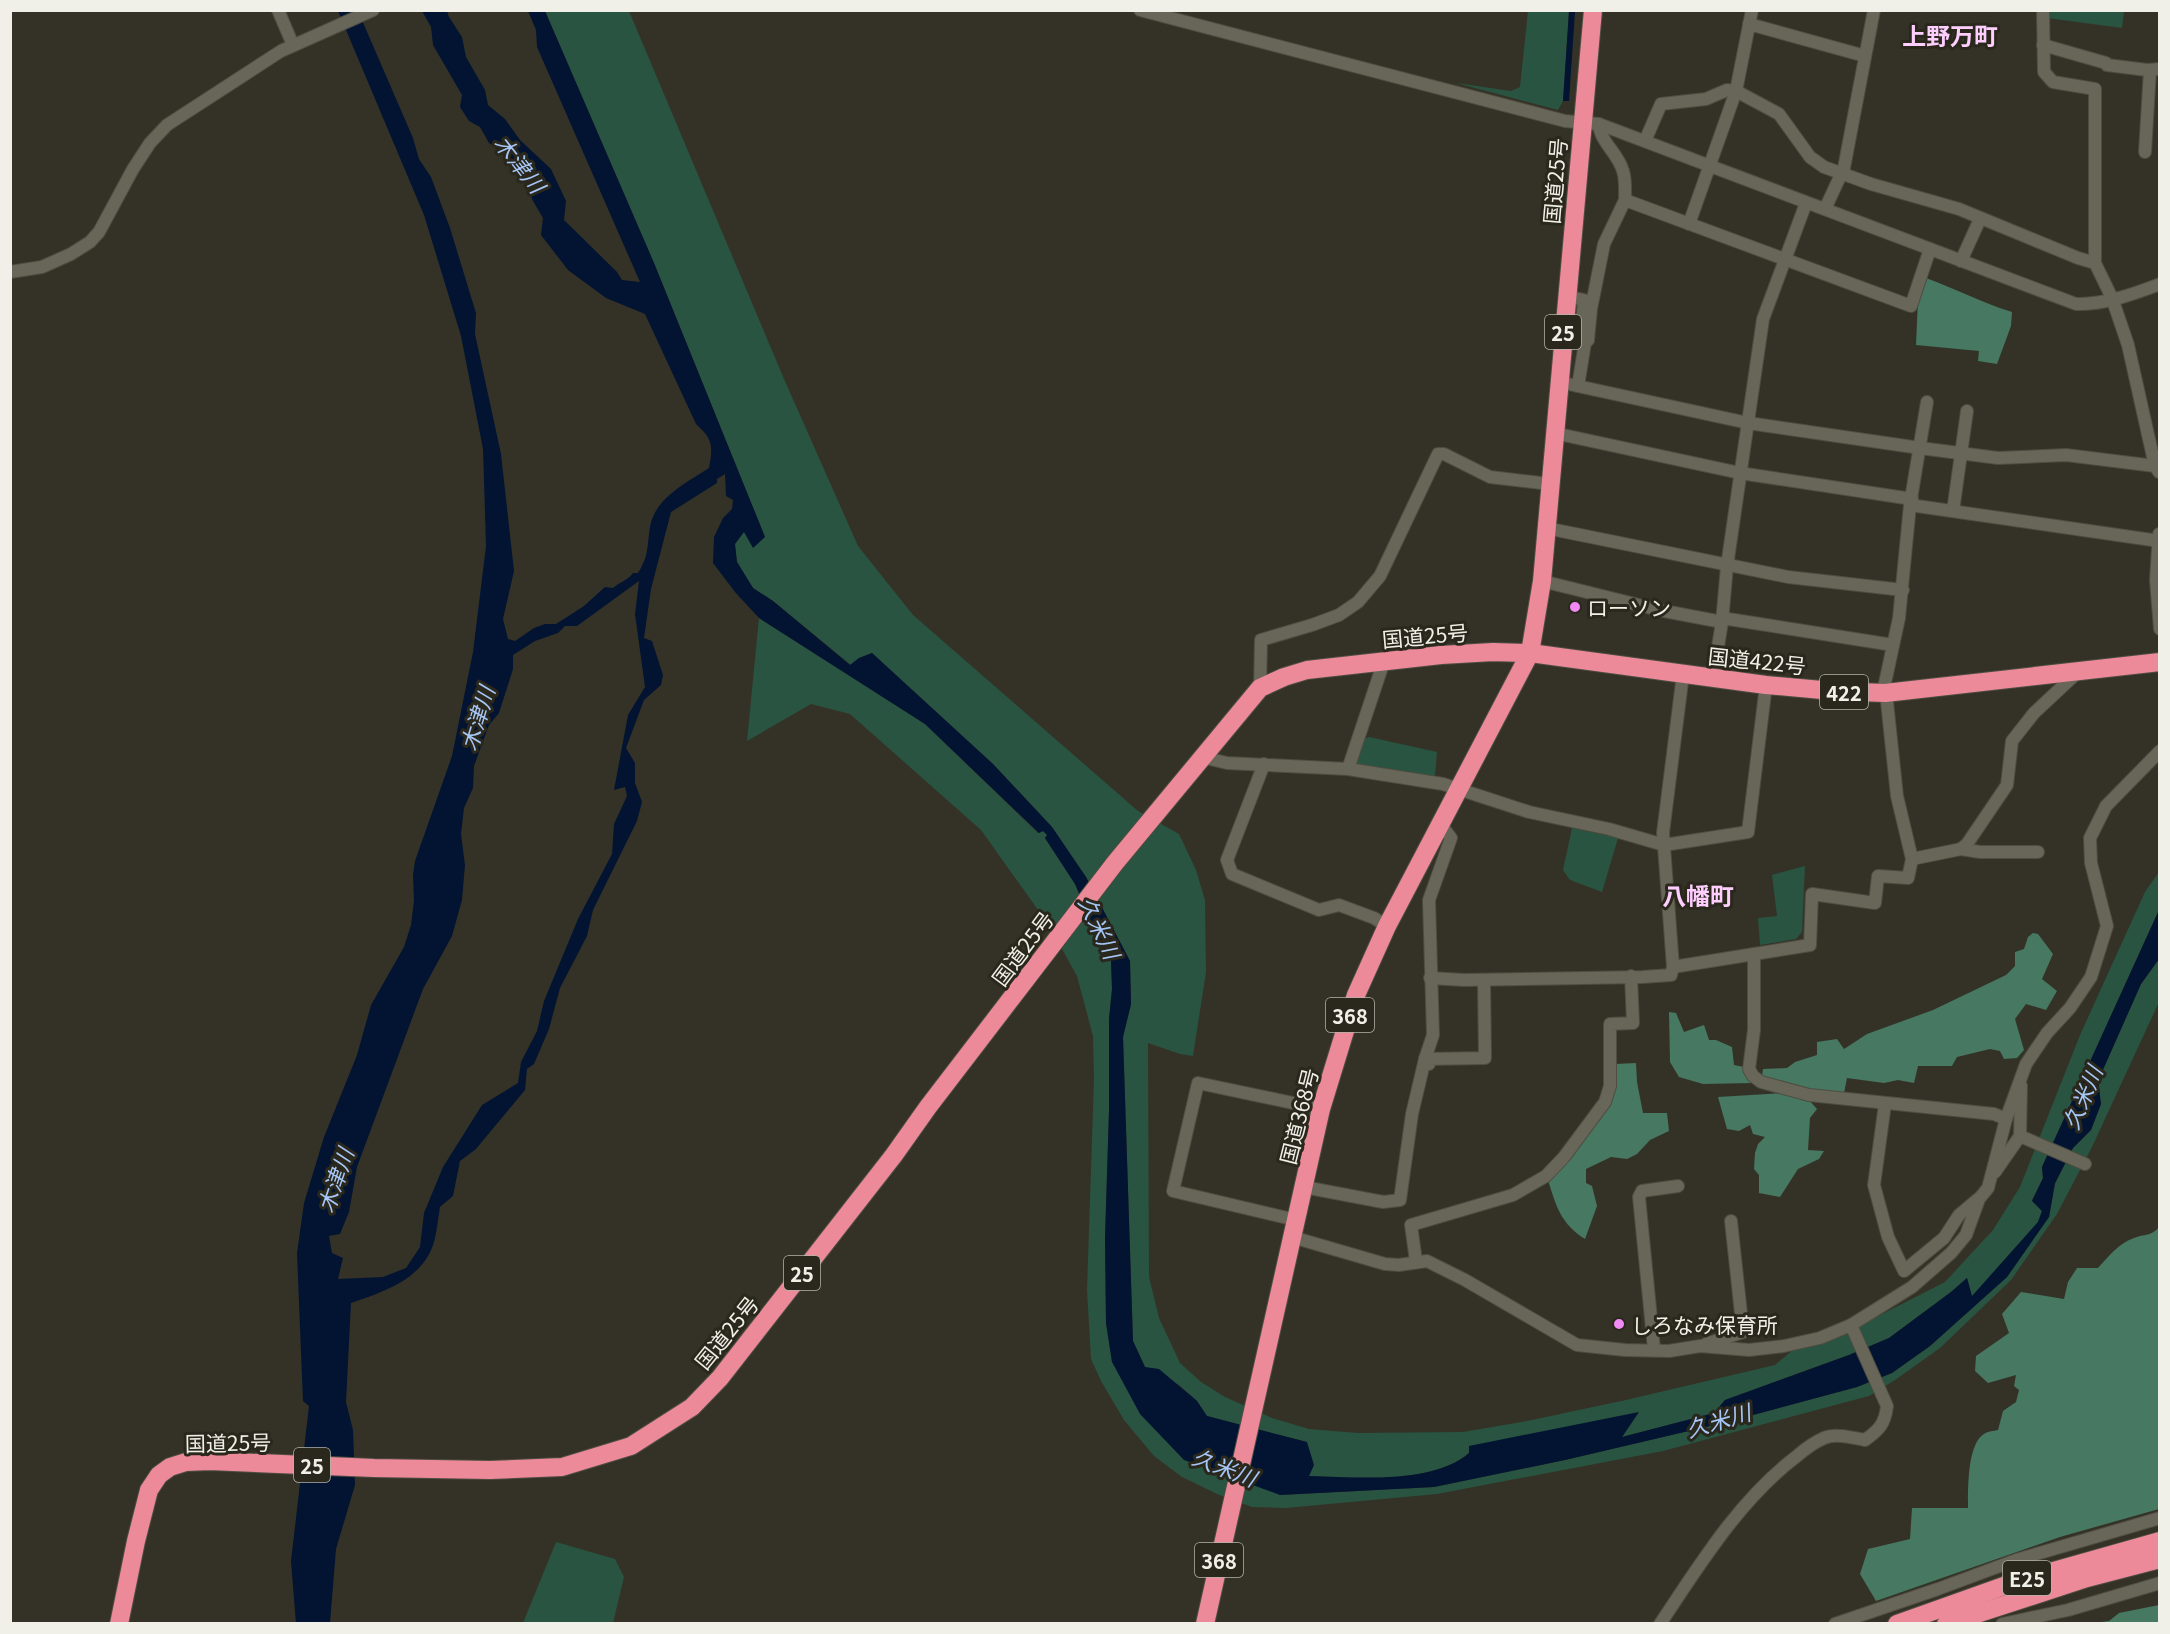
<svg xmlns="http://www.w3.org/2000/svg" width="2170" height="1634" viewBox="0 0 2170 1634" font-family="Georgia,'Noto Sans JP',serif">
<rect width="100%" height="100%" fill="#343226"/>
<g fill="#295441">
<path d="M545 11H629L784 379 858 546 913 615 1138 811 1179 834 1196 870 1205 900 1206 972 1193 1056 1180 1054 1148 1043 1149 1277 1159 1318 1180 1363 1201 1382 1225 1397 1272 1418 1309 1429 1358 1433 1463 1432 1527 1421 1626 1400 1775 1365 1794 1349 1843 1334 1945 1282 1993 1230 2020 1187 2080 1035 2145 892 2159 872V910L2042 1167 2043 1178 2032 1200 2042 1211 2038 1222 1972 1297 1967 1278 1951 1292 1889 1338 1849 1355 1725 1400 1714 1413 1622 1437 1638 1413 1469 1447V1453C1432 1485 1355 1477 1309 1476L1307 1442 1207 1416 1197 1401 1179 1385 1145 1367 1133 1341 1123 1037 1131 1004 1130 961 1086 877 1052 827 993 764 872 653 859 658 851 665 773 601 753 588 737 562 735 544 744 531 765 537 654 263Z"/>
<path d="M1528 11H1569L1563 101 1558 110 1456 83 1511 91 1520 87Z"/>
<path d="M2047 11H2124L2122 28 2047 18Z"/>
<path d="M759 618 925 724 1038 833 1043 831 1048 835 1045 838 1075 884 1098 937 1107 948 1111 961 1112 989 1109 1019V1111L1105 1238 1106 1323 1112 1362 1280 1495 1434 1487 1565 1460 1727 1422 1857 1387 1892 1373 1930 1346 2007 1277 2049 1217 2055 1184 2073 1148 2091 1130 2101 1104 2098 1081 2141 984 2159 959V1002L2092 1147 2057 1214 2011 1280 1940 1348 1895 1380 1869 1396 1663 1451 1437 1494 1286 1508 1252 1507 1217 1494 1182 1477 1154 1456 1124 1420 1101 1381 1091 1359 1087 1290 1094 1079 1093 1036 1077 976 1048 924 981 830 850 714 811 704 747 741Z"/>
<path d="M1369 737 1437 752 1435 775 1432 777 1353 764 1362 740Z"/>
<path d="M1572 828 1618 838 1602 892 1570 880 1563 870Z"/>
<path d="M1805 866 1802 932 1796 939 1760 945 1758 918 1777 916 1772 875Z"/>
<path d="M556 1542 615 1559 624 1577 613 1623H523Z"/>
</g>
<g fill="#467862">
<path d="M1926 278C1956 289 1983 303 2012 312L2011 326 1997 364 1978 361 1979 351 1916 345 1918 299Z"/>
<path d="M2033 933 2038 934 2053 954 2042 979 2057 991 2046 1010 2026 1004 2015 1019 2024 1050 2017 1058 2004 1059 2000 1051 1990 1049 1957 1057 1952 1066H1918L1914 1083 1898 1080 1884 1083 1847 1078 1844 1093 1810 1089 1762 1076 1763 1069 1787 1068 1795 1062 1817 1055V1042L1837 1039 1844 1049 1867 1034 1933 1010 2006 975 2015 966V952L2024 949 2028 937Z"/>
<path d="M1669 1012 1676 1013 1684 1032 1704 1025 1709 1040H1716L1732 1047 1734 1065 1744 1067 1752 1083 1703 1084 1679 1077 1670 1062Z"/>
<path d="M1636 1063 1637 1082 1643 1113H1667L1669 1131 1650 1140 1637 1154 1627 1159 1611 1157 1586 1169V1183L1592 1186 1597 1206 1585 1239C1561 1224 1556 1206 1548 1180L1585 1136 1615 1064Z"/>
<path d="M1783 1093 1808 1099 1817 1109 1810 1118 1808 1150 1824 1151 1819 1159 1798 1169 1780 1197 1759 1193V1175L1754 1169 1755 1153 1758 1144 1765 1137 1753 1134 1750 1125 1739 1131 1727 1129 1718 1097Z"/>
<path d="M2159 1227V1509L2060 1537 1876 1601 1860 1574 1868 1549 1910 1539 1912 1508H1968C1968 1490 1967 1444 1984 1434 1988 1431 1994 1431 1998 1430L2003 1411 2016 1402 2019 1390 2014 1386 2016 1375 1988 1383 1975 1371 1976 1356 2009 1333 2002 1314 2021 1292 2064 1299 2068 1282 2077 1268H2098C2108 1257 2119 1243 2134 1238 2144 1234 2152 1236 2159 1227Z"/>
<path d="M2159 1605V1623H2094L2109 1621 2119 1613Z"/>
</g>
<g fill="#021432" fill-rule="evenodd">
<path d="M338 11H358L413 138 419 159 431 177 450 228 476 313 475 334 501 454 514 571 503 619 508 639 515 641 534 628 545 624H556L584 606 605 587 613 588C620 582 628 580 633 573H638C649 556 647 546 650 527 655 498 686 483 709 468 713 446 713 439 696 424L645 314 606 298 568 270 541 235 543 218 533 201 519 166 489 143 480 127 469 121 460 107 462 95 433 45 431 27 422 11H447L449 17 462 37 466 57 485 90 488 105 505 119 520 140 551 169 566 201 564 220 617 272 622 280 640 282 537 47 536 30 528 11H545L654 263 765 537 753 548 744 532 735 544 737 562 753 588 773 601 850 665 859 658 872 653 993 764 1052 827 1086 877 1130 961 1131 1004 1123 1037 1133 1341 1145 1367 1159 1369 1197 1401 1207 1416 1307 1442 1314 1465 1309 1476C1356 1477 1432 1485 1469 1453V1446L1639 1412 1622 1437 1714 1413 1725 1400 1849 1355 1889 1338 1951 1292 1967 1278 1972 1296 2038 1222 2042 1211 2032 1201 2043 1178 2042 1167 2159 910V959L2141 984 2098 1081 2101 1104 2091 1130 2073 1148 2055 1183 2049 1217 2007 1277 1930 1346 1892 1373 1857 1387 1727 1422 1565 1460 1434 1487 1280 1495 1184 1460 1140 1414 1112 1362 1106 1323 1105 1238 1109 1111V1019L1112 989 1111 961 1107 948 1098 937 1075 884 1045 838 1047 835 1043 831 1039 833 925 724 759 618 735 592 713 563 714 537 723 518 732 509 733 500 726 496 725 474 717 479V483L671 512 651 589 644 638 652 641 663 675 661 685 644 700 626 748 635 763V783L642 802 637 821 593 910 587 936 560 988 549 1029 534 1064 527 1069 525 1090 476 1149 460 1161 453 1196 440 1207C438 1219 437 1233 433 1245 421 1280 383 1292 351 1303L346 1402 353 1430 355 1485 336 1549 330 1623 296 1624 291 1561 309 1406 303 1401 297 1253 304 1203 324 1137 357 1055 371 1005 404 947 411 925 414 901 413 875 415 861 452 756 473 652 486 546 483 449 461 336 424 215ZM639 581 635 614 645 687 628 715 614 790 625 787 627 796 614 824 612 854 578 919 544 1001 537 1031 521 1062 518 1083 482 1105 443 1167 424 1213 420 1247 406 1268 383 1277 338 1279 343 1258 332 1253 329 1236 340 1234 349 1212 357 1167 423 989 452 936 462 900 465 865 461 834 464 808 473 788 474 766 489 725 499 713 513 669V655L535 641 558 633 565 626H577Z"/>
<path d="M1569 11H1575L1569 101H1563Z"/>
</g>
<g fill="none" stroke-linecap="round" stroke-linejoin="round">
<defs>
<g id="street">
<path d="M278 10 293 45"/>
<path d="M1140 10 1565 121 1599 124 2076 304C2103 305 2134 294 2160 284"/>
<path d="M2043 10 2044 72 2053 82 2095 89V263L2112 298 2128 345 2155 466 2159 472"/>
<path d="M1749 24 1865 56"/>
<path d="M2043 45 2106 63 2107 65 2147 70 2160 69"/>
<path d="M1599 124C1600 142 1618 153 1623 171 1626 180 1625 191 1625 200"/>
<path d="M1645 141 1661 104 1706 99 1727 90 1736 91 1779 114 1810 157 1824 167 1871 184 1959 209 2078 258 2095 263"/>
<path d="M2145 152 2150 70"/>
<path d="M1825 209 1844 168 1874 10"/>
<path d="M1689 224 1736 91 1752 10"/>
<path d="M1961 261 1980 219"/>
<path d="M10 272 42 267 71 254 90 242 99 232 133 169 150 143 167 125 281 51 373 10"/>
<path d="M1566 296 1584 300 1581 338 1588 340 1591 309 1604 244 1625 200 1911 306 1930 249"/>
<path d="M1559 382 1748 423 1920 448 1998 458 2066 455 2155 466"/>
<path d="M1578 386 1585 343 1588 340"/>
<path d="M1554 433 1740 473 1912 499"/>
<path d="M1910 505 2159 541"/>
<path d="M1953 511 1967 411"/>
<path d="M1546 528 1788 577 1903 590"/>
<path d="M2159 534 2156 580 2160 629"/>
<path d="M1542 581 1659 610 1722 622"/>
<path d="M1722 618 1893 645"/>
<path d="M1713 678 1722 622 1727 566 1763 319 1806 203"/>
<path d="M1260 688 1261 640 1312 625 1339 615 1358 602 1380 576 1438 454H1444L1490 477 1550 484"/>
<path d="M1202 757 1227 763 1348 769 1443 784 1529 812 1609 829 1664 845 1748 832 1766 685"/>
<path d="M1264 764 1227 860 1232 874 1319 910 1339 905 1374 918 1387 926"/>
<path d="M1348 769 1384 661"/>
<path d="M1961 849 1980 852H2038"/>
<path d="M1912 859 1961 849 1967 844 2007 785 2012 741 2034 713 2079 671"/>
<path d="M1754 954V1030L1749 1069 1753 1076 1761 1082 1809 1095 1994 1114 2006 1119"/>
<path d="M1673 967 1663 833 1683 674"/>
<path d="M1430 978 1464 980 1642 977 1671 975 1673 967 1810 945 1812 894 1875 903 1878 876 1908 878 1912 859 1897 796 1885 683 1899 618 1910 505 1927 402"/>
<path d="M1429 1064 1425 1059 1485 1058 1484 980"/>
<path d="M1885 1104 1874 1185 1888 1237 1904 1271 1944 1238 1959 1215 1978 1199"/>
<path d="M2020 1136 2085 1164"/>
<path d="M1995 1172 2020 1136 2021 1086"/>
<path d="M1304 1187 1383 1202 1400 1200 1412 1114 1425 1059 1433 1035 1429 900 1451 838 1441 825"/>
<path d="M1296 1220 1173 1191 1198 1083 1321 1109"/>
<path d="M1292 1237 1385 1264 1399 1265 1427 1261 1465 1280 1577 1345 1625 1350 1669 1351 1700 1346 1749 1350 1784 1346 1820 1338 1851 1325 1912 1287 1951 1253 1966 1235 1979 1199 1988 1188 2006 1119 2026 1064 2047 1033 2070 1008 2091 977 2107 926 2091 863 2090 838 2106 806 2160 751"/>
<path d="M1416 1261 1411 1225 1513 1195 1546 1176 1564 1157 1605 1102 1610 1086V1024L1633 1023 1631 976"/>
<path d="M1706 1344 1743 1332 1731 1221"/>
<path d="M1654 1349 1639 1197 1642 1191 1678 1186"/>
<path d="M1660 1624C1700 1564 1740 1499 1797 1456 1805 1449 1815 1442 1824 1438 1836 1433 1853 1438 1865 1440 1879 1430 1885 1424 1887 1406L1851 1325"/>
<path d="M1835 1624 1938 1589 2016 1560 2160 1518"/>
<path d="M2002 1624 2068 1610 2160 1583"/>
</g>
<g id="highway">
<path d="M119 1624 136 1541 149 1490 159 1475 170 1467 186 1462 210 1461 374 1468 490 1470 562 1467 631 1446 692 1407 720 1378 894 1155 928 1107 1115 863 1260 688 1284 677 1307 670 1441 655 1493 652 1530 653 1766 685 1833 691 1885 693 2160 662"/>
<path d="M1205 1624 1321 1109 1356 995 1387 926 1530 653 1542 581 1593 10"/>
<path d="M1897 1624 2015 1582 2160 1541"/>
<path d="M1946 1624 2087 1578 2160 1559"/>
</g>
</defs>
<use href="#street" stroke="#4f4d42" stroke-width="14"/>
<use href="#highway" stroke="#4f4d42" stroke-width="20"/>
<use href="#street" stroke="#686658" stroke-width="12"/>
<use href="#highway" stroke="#ec8a99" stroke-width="18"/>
</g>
<g fill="#f18af4" stroke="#2a281c" stroke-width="2">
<circle cx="1575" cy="607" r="6"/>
<circle cx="1619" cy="1324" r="6"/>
</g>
<g text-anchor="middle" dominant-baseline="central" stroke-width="6" stroke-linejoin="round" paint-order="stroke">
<g fill="#2a281c" stroke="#b5b4ab" stroke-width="1.5">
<rect x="1545" y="315" width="36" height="34" rx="4.5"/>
<rect x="1820" y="675" width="48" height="34" rx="4.5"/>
<rect x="1326" y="998" width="48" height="34" rx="4.5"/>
<rect x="784" y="1256" width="36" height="34" rx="4.5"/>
<rect x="294" y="1448" width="36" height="34" rx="4.5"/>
<rect x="1195" y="1543" width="48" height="34" rx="4.5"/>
<rect x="2003" y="1561" width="48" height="34" rx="4.5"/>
</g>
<g font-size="20" font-weight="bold" fill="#f1f0e8">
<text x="1563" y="332">25</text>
<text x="1844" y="692">422</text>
<text x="1350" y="1015">368</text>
<text x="802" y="1273">25</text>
<text x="312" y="1465">25</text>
<text x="1219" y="1560">368</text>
<text x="2027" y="1578">E25</text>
</g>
<g font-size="21" fill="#f1f0e8" stroke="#2a281c">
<text transform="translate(1554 181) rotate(-85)">国道25号</text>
<text transform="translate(1425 635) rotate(-5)">国道25号</text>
<text transform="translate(1757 660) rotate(6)">国道422号</text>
<text transform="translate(1022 948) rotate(-53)">国道25号</text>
<text transform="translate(1298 1116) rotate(-76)">国道368号</text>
<text transform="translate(726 1332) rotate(-51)">国道25号</text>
<text transform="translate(228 1442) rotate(-1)">国道25号</text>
</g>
<g font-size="21" fill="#f1f0e8" stroke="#2a281c" text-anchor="start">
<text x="1587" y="607">ローソン</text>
<text x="1631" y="1324">しろなみ保育所</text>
</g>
<g font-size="22" font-style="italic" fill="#a6c6f7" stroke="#2a281c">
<text transform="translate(521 163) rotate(52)">木津川</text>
<text transform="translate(476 718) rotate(-73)">木津川</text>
<text transform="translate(1101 927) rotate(65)">久米川</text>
<text transform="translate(2081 1097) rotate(-67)">久米川</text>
<text transform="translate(334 1180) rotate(-71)">木津川</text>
<text transform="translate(1718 1419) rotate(-16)">久米川</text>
<text transform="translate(1225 1466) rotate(21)">久米川</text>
</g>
<g font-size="24" font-weight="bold" fill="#fecffe" stroke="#2a281c">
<text x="1950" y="34">上野万町</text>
<text x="1698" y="894">八幡町</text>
</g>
</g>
<rect width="2170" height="1634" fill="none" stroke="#f1f0e8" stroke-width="24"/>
</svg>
